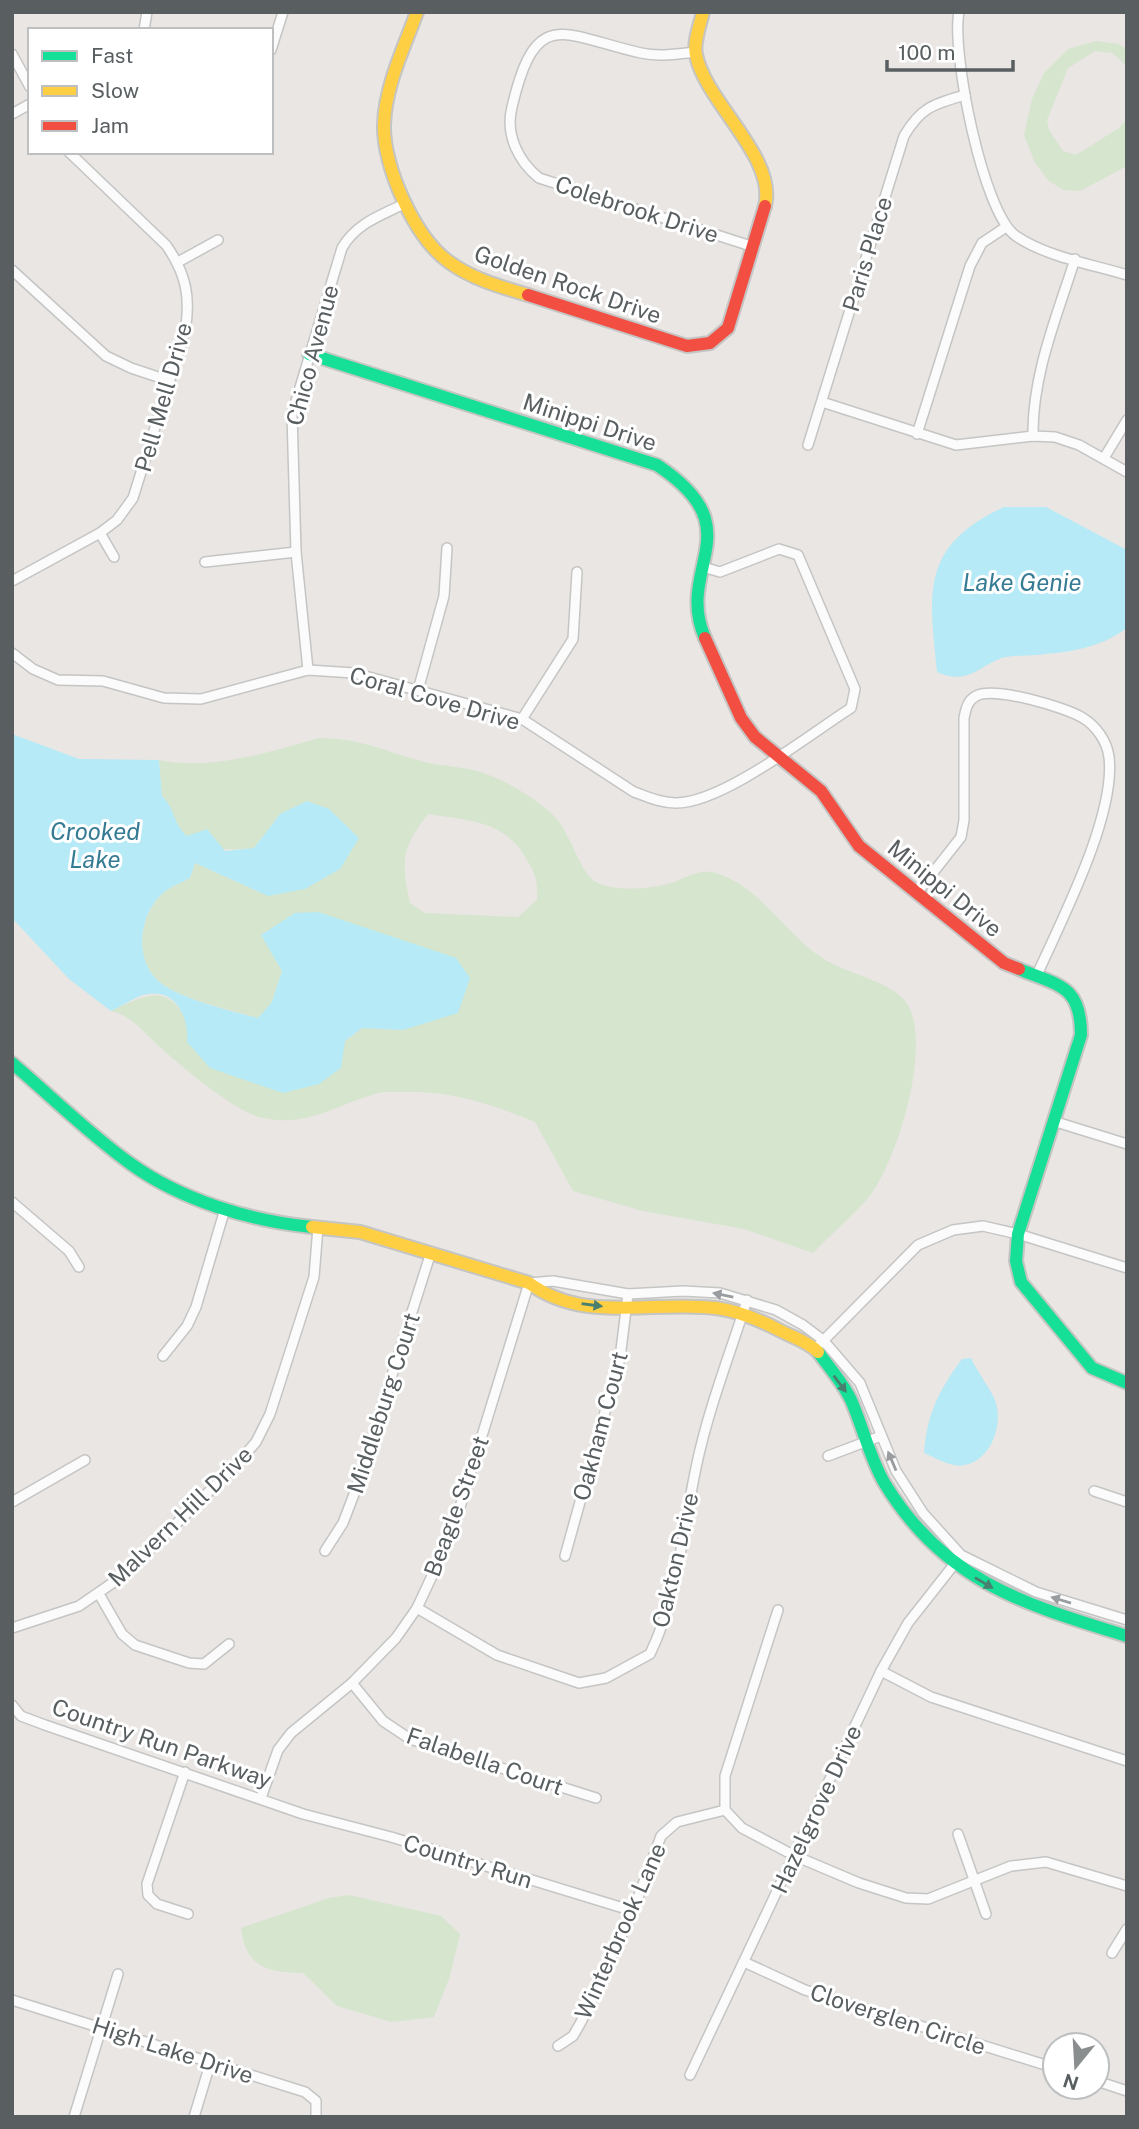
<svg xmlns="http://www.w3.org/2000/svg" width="1139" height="2129" viewBox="0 0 1139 2129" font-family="'Public Sans',sans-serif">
<rect width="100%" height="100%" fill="#e9e6e3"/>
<g fill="#d6e5ce" fill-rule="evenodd">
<path d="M1096 41 1118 44 1127 49V66L1112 53 1095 51 1068 68 1047 120 1049 130 1063 151 1076 155 1119 128 1127 119V166L1080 191 1064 190 1049 181 1035 163 1024 135 1032 99 1044 73 1068 49Z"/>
<path d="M319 738C361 738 383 751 421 761 438 766 456 766 473 770 501 777 535 797 555 817 570 833 580 870 593 880 611 893 650 889 671 883 685 878 700 868 716 873 761 887 784 933 822 958 844 973 891 981 906 1002 934 1042 897 1162 869 1197 852 1217 831 1234 813 1253L744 1229 643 1211 573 1191 535 1122C491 1104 450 1090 401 1092 393 1092 383 1091 375 1094 333 1106 309 1127 263 1118 237 1113 182 1067 162 1049 145 1034 133 1016 111 1011 148 994 169 982 189 1026L345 1041 362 1028 403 1030 282 971 272 1002 258 1018C233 1011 182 999 162 984 133 963 138 917 162 894 169 887 181 883 190 878L195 863 268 896 280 814 254 848C229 851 192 850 176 826 170 816 172 805 162 796L159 760C211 771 269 752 319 738ZM428 814C465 820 503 820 524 855 535 873 538 878 537 900L518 917 425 913 410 903C401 861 401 849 428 814Z"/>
<path d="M349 1895 441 1916 460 1934 450 1976 434 2017 392 2022 337 2006 303 1973C267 1972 246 1968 241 1928L329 1898Z"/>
</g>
<g fill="#b5eaf6">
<path d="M1004 507H1046L1127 550V628C1098 649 1069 652 1035 655 1025 656 1011 655 1002 658 979 666 967 686 937 672 929 592 920 546 1004 507Z"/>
<path d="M12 734 79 759 159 760 162 796C175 808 172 822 187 836L207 829 225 851 254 848 280 814 307 801 329 809 359 838 340 869 305 889 268 896 195 863 190 878C181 883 169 887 162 894 138 916 133 963 162 984 182 999 234 1012 258 1018L272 1002 282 971 261 935 295 913 318 912 456 958 470 978 458 1013 403 1030 362 1028 345 1041 341 1068 319 1084 283 1093 210 1068 187 1042C189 1019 177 989 148 994 136 996 122 1006 111 1011L69 979 12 918Z"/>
<path d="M971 1358C977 1371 991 1390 995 1400 1004 1424 991 1460 965 1465 952 1468 936 1458 924 1453 927 1414 939 1390 962 1359Z"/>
</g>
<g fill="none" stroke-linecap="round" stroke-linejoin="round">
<defs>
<g id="street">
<path d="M959 12C951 51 983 214 1016 236 1047 257 1091 264 1127 275"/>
<path d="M144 30 147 12"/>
<path d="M271 50 283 12"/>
<path d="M695 52C676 54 659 57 641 53 562 35 536 5 512 107 505 134 518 161 539 178L754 247"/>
<path d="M12 54 30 87"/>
<path d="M12 114 30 104"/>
<path d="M178 262 218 240"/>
<path d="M12 270 106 356 131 368 170 381"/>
<path d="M822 402 956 445 1033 436 1055 437 1079 445 1127 472"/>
<path d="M917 434 970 266 982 243 1006 227"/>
<path d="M1033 436C1032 375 1057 316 1075 259"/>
<path d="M808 445 904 136C921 107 934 104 965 95"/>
<path d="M1104 458 1127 420"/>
<path d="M100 533 114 557"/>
<path d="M205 562 296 552"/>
<path d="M12 581 100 533 117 520 133 498 185 331C191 298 186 273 166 245L69 152"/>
<path d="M12 653 33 669 58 680 103 681 164 698 201 699 308 670 354 673 522 719 634 792C648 797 661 803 676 803 723 803 810 734 851 708L855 689 798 555 779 549 720 572 703 567"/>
<path d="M308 670 296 552 292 414 342 248C356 223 382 215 406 203"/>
<path d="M418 690 444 596 447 548"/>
<path d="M522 719 573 639 577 572"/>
<path d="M917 893 961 837 964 820V718C966 709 967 701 976 696 994 686 1065 707 1083 718 1096 726 1107 741 1109 757 1116 816 1061 921 1036 977"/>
<path d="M1053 1121 1127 1144"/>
<path d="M12 1202 69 1251 79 1267"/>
<path d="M819 1345 918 1245 953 1230 983 1226 1018 1234 1127 1268"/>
<path d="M163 1356 187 1326 196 1307 225 1209"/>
<path d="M828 1456 881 1436"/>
<path d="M1094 1491 1127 1502"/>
<path d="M12 1502 85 1460"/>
<path d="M325 1551 343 1523 356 1489 431 1252"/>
<path d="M565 1556 620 1358 628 1294"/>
<path d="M99 1594 122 1634 135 1645 189 1663 204 1664 229 1644"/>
<path d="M417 1608 497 1655 579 1683 606 1678 650 1654C679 1594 683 1527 697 1463 709 1407 730 1354 747 1300"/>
<path d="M12 1628 79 1606 124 1575 236 1465 256 1442 270 1414 314 1277 318 1227"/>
<path d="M881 1671 931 1697 1127 1761"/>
<path d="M352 1683 383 1721 410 1739 596 1798"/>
<path d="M12 1705 21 1716 45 1725 303 1814 391 1837 633 1911"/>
<path d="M185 1772 147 1884 148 1895 157 1904 188 1914"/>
<path d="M261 1798 278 1750 291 1733 352 1683 396 1638 417 1608 452 1533 529 1283 553 1281 628 1294 683 1291 720 1293 776 1310 803 1325 823 1340 860 1383 896 1471 923 1513 961 1555 1036 1592 1127 1620"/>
<path d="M725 1810 742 1828 795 1856 859 1883 906 1898 928 1899 1011 1866 1046 1862 1127 1886"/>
<path d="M725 1810V1776L778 1610"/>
<path d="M958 1834 986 1914"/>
<path d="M1112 1953 1127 1929"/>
<path d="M744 1962 805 1990 1055 2068"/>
<path d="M12 2000 305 2092 316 2101V2117"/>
<path d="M558 2046 573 2036 581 2022 633 1911 661 1836 677 1822 725 1810"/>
<path d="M690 2075 881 1671 908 1623 956 1562"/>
<path d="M1097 2081 1127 2091"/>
<path d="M74 2117 118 1974"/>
<path d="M194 2117 211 2061"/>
</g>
<g id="fast">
<path d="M309 354 657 465C755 530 674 567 705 638"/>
<path d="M1019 969C1059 986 1081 985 1081 1035L1018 1234 1016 1261 1021 1282 1092 1368 1127 1383"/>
<path d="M12 1063C51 1096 89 1134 131 1164 181 1200 250 1221 312 1227"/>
<path d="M818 1352C829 1367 843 1383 851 1400 863 1427 870 1459 885 1484 945 1582 1024 1604 1127 1636"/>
</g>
<g id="slow">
<path d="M417 12C404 48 385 86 384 125 383 167 415 238 449 262 472 279 501 287 528 295"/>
<path d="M703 12C700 25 693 43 696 55 706 103 777 157 765 206"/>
<path d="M312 1227 360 1232 529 1283C584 1324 653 1300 716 1308 739 1311 760 1320 781 1331 792 1337 809 1342 818 1352"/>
</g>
<g id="jam">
<path d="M528 295 687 346 710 343 728 328 765 206"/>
<path d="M705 638 741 718 755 737 821 791 859 846 1004 963 1019 969"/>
</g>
</defs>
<use href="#street" stroke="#c4c5c4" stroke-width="12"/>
<use href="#fast" stroke="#c4c5c4" stroke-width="16"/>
<use href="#slow" stroke="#c4c5c4" stroke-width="16"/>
<use href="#jam" stroke="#c4c5c4" stroke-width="16"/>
<use href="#street" stroke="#fcfbfb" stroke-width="9"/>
<use href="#fast" stroke="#16e098" stroke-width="12"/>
<use href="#slow" stroke="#ffcf43" stroke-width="12"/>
<use href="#jam" stroke="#f24e42" stroke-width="12"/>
</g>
<defs><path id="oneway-solid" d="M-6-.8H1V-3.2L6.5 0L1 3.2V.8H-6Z" transform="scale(1.75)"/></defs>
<g fill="#9a9d9f">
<use href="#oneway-solid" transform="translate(723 1295) rotate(-169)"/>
<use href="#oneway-solid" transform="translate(892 1461) rotate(-113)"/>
<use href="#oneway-solid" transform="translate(1061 1600) rotate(-163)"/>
</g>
<g fill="#487f6f">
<use href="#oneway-solid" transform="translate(592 1305) rotate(8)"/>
<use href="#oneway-solid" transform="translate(840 1384) rotate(53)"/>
<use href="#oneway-solid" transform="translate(984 1583) rotate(31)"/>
</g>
<g text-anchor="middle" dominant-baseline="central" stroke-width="6" stroke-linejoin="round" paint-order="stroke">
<g font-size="23" fill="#595f61" stroke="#fff">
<text transform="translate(637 209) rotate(18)">Colebrook Drive</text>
<text transform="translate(867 254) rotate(-73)">Paris Place</text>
<text transform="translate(568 284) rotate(19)">Golden Rock Drive</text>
<text transform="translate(312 355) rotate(-75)">Chico Avenue</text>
<text transform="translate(163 397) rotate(-74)">Pell Mell Drive</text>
<text transform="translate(590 422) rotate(18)">Minippi Drive</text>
<text transform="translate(435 698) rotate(16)">Coral Cove Drive</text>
<text transform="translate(945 888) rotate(39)">Minippi Drive</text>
<text transform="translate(383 1403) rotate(-72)">Middleburg Court</text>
<text transform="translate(600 1426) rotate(-75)">Oakham Court</text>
<text transform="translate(456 1506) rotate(-70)">Beagle Street</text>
<text transform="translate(180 1516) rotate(-44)">Malvern Hill Drive</text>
<text transform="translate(675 1560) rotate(-77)">Oakton Drive</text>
<text transform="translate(162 1743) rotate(19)">Country Run Parkway</text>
<text transform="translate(485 1761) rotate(19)">Falabella Court</text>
<text transform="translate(816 1809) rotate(-65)">Hazelgrove Drive</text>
<text transform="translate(468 1861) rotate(17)">Country Run</text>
<text transform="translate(620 1931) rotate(-66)">Winterbrook Lane</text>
<text transform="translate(898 2019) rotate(18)">Cloverglen Circle</text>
<text transform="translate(173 2050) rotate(18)">High Lake Drive</text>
</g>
<g font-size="24" font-style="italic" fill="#367b94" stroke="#fff">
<text x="1022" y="582">Lake Genie</text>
<text x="95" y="831">Crooked<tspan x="95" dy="28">Lake</tspan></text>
</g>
</g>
<rect width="1139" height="2129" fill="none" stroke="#595f61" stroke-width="28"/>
<rect x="28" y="28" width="245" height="126" fill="#ffffff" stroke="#bdbfc0" stroke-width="2"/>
<rect x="42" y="51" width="35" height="10" fill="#16e098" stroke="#bdbfc0" stroke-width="2"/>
<text x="91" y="63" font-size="21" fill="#595f61">Fast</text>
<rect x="42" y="86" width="35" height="10" fill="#ffcf43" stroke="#bdbfc0" stroke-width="2"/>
<text x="91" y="98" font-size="21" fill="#595f61">Slow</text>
<rect x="42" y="121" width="35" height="10" fill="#f24e42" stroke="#bdbfc0" stroke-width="2"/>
<text x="91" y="133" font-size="21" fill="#595f61">Jam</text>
<g transform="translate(1076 2066) rotate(198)"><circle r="33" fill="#ffffff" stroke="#bdbfc0" stroke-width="2"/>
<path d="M0-5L12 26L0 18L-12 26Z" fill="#8b8e8e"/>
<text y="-10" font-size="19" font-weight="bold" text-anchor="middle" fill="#595f61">N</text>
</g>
<path d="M887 60v10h126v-10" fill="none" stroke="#595f61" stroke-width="3.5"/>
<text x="898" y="60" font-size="21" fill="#595f61" stroke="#ffffff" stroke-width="5" paint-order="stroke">100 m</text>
</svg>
